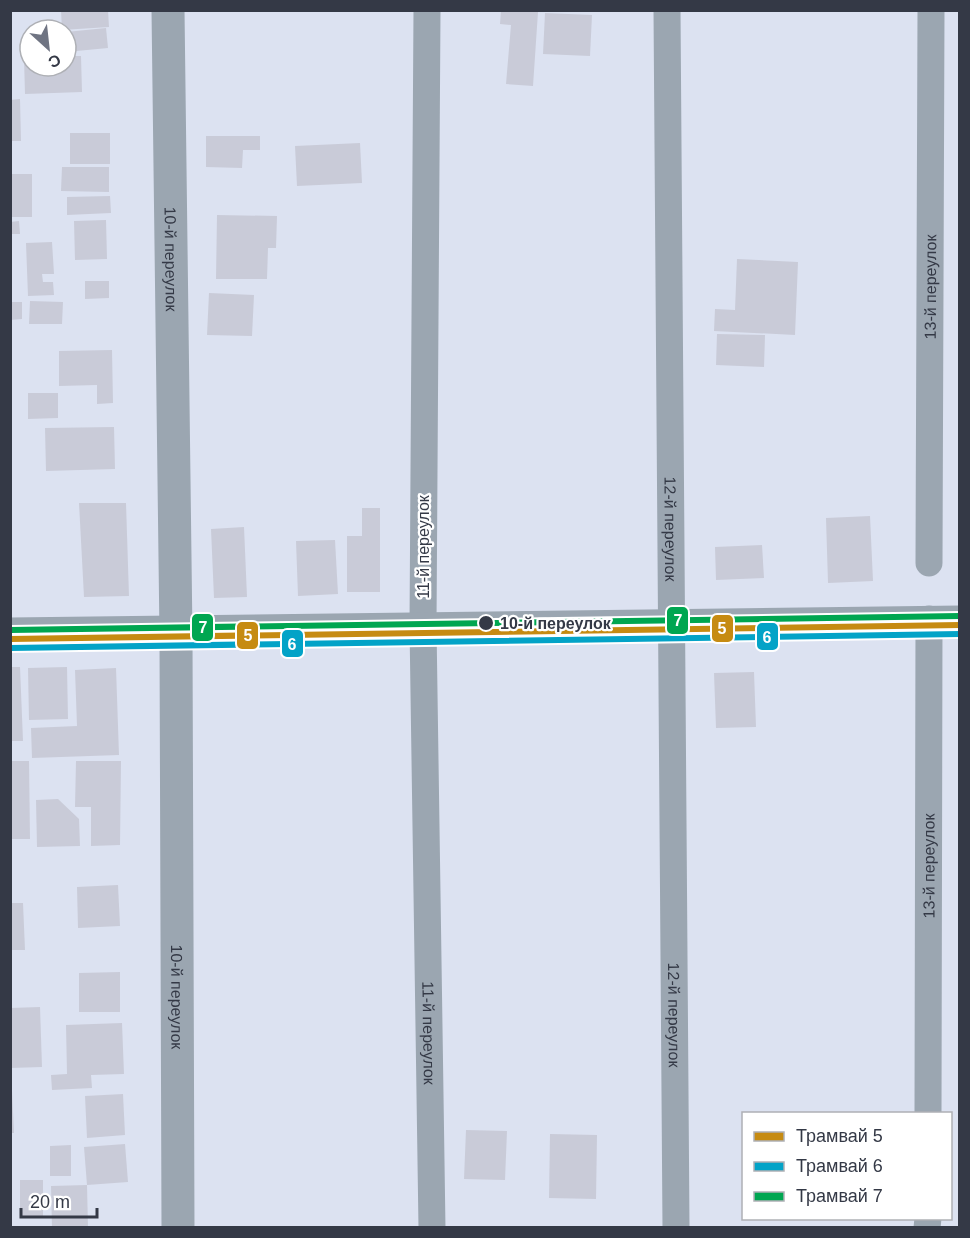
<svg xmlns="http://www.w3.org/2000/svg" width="970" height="1238" viewBox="0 0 970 1238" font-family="Helvetica,sans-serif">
<rect width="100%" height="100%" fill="#dce2f1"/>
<g fill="#c9cbd8">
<path d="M61 10H108L109 27 62 30Z"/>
<path d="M501 10 538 12 533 86 506 84 511 25 500 24Z"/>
<path d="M545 13 592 15 590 56 543 54Z"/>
<path d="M106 28 108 48 66 52V32Z"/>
<path d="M66 56H81L82 92 25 94 24 58H30V66H66Z"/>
<path d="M20 99 21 141H10V100Z"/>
<rect x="70" y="133" width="40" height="31"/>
<path d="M206 136H260V150H243L242 168 206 167Z"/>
<path d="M360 143 362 183 297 186 295 146Z"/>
<path d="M62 167H109V192L61 191Z"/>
<rect x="10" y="174" width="22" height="43"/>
<path d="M110 196 111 213 67 215V197Z"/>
<path d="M217 215 277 216 276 248H268L267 279H216Z"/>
<path d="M106 220 107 259 75 260 74 221Z"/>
<path d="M19 221 20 234H10V222Z"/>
<path d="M52 242 54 274H42L43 282H53L54 295 28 296 26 243Z"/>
<path d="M737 259 798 262 795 335 714 331 715 309 735 310Z"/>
<path d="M85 281H109V298L85 299Z"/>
<path d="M209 293 254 295 252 336 207 335Z"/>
<path d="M30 301 63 302 62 324H29Z"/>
<path d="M10 302H22V319L10 320Z"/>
<path d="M717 334 765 335 764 367 716 365Z"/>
<path d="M112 350 113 403 97 404V385L59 386V351Z"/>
<path d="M28 393H58V418L28 419Z"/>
<path d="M114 427 115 469 46 471 45 428Z"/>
<path d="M79 503H126L129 596 84 597Z"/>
<path d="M362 508H380V592H347V536H362Z"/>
<path d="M870 516 873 581 828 583 826 518Z"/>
<path d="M244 527 247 597 214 598 211 529Z"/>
<path d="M335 540 338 594 298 596 296 541Z"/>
<path d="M762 545 764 578 716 580 715 547Z"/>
<path d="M10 667H20L23 741H10Z"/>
<path d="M67 667 68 719 29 720 28 668Z"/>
<path d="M116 668 119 755 32 758 31 728 77 726 75 670Z"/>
<path d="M754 672 756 727 716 728 714 673Z"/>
<path d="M10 761H29L30 839H10Z"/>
<path d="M76 761H121L120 845 91 846V807H75Z"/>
<path d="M58 799 79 819 80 846 37 847 36 800Z"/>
<path d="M118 885 120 926 78 928 77 887Z"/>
<path d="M10 903H23L25 950H10Z"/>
<path d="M120 972V1012H79V973Z"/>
<path d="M40 1007 42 1067 10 1068V1008Z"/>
<path d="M122 1023 124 1074 91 1075 92 1088 52 1090 51 1075 67 1074 66 1025Z"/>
<path d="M10 1091H12L14 1133H10Z"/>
<path d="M123 1094 125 1135 87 1138 85 1096Z"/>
<path d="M466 1130 507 1131 505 1180 464 1179Z"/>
<path d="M550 1134 597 1135 596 1199 549 1198Z"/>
<path d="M125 1144 128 1182 87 1185 84 1147Z"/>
<path d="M71 1145V1176H50V1146Z"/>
<path d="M20 1180H43V1217L20 1218Z"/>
<path d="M87 1185 88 1228H52L51 1186Z"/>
</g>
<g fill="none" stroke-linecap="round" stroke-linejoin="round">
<g stroke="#9ba6b1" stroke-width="27">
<path id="s1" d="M427 10 423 626 432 1228"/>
<path id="s2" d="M667 10 676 1228"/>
<path id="s3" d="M929 563 931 10"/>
<path d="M10 631 960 619"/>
<path id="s4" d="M928 1114 929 619"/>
<path d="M927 1228 928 1218"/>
</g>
<path stroke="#9ba6b1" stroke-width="33" id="s5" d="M168 10 176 636 178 1228"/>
<defs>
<path id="tram-1" d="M10 639 960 625"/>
<path id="tram-2" d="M10 648 960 634"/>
<path id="tram-3" d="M10 630 960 616"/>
</defs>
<use href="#tram-1" stroke="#fff" stroke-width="10"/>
<use href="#tram-2" stroke="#fff" stroke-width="10"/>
<use href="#tram-3" stroke="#fff" stroke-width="10"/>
<use href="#tram-1" stroke="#c68b12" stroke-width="6"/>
<use href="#tram-2" stroke="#03a3c7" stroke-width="6"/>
<use href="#tram-3" stroke="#00a651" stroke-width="6"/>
</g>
<circle fill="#343946" stroke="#fff" stroke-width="2" cx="486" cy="623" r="8"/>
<g text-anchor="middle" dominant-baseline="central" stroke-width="4.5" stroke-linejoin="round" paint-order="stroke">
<g font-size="16" fill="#343946" stroke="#fff">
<text stroke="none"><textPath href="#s5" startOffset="249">10-й переулок</textPath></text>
<text stroke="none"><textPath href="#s3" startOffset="276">13-й переулок</textPath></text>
<text stroke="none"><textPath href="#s2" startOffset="519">12-й переулок</textPath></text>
<text transform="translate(423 547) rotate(-90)">11-й переулок</text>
<text stroke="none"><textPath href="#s4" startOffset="248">13-й переулок</textPath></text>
<text stroke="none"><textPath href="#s5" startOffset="987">10-й переулок</textPath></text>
<text stroke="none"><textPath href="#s2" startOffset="1005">12-й переулок</textPath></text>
<text stroke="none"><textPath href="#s1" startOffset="1023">11-й переулок</textPath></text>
</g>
<g font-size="16" font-weight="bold" fill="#343946" stroke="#fff" text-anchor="start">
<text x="500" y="623">10-й переулок</text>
</g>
</g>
<g stroke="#fff" stroke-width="2">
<rect x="666" y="606" width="23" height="29" rx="6" fill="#00a651"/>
<rect x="191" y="613" width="23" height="29" rx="6" fill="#00a651"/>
<rect x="711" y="614" width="23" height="29" rx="6" fill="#c68b12"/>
<rect x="236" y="621" width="23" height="29" rx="6" fill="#c68b12"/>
<rect x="756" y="622" width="23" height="29" rx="6" fill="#03a3c7"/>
<rect x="281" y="629" width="23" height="29" rx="6" fill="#03a3c7"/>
</g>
<g font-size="16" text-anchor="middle" font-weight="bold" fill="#fff">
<text x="678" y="626">7</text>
<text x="203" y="633">7</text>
<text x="722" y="634">5</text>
<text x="248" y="641">5</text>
<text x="767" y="643">6</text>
<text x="292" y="650">6</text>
</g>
<rect width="970" height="1238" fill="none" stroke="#343946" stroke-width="24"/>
<rect x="742" y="1112" width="210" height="108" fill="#ffffff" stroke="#aeb0b5" stroke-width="1.5"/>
<rect x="754" y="1132" width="30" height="9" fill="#c68b12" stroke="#aeb0b5" stroke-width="1.5"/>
<text x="796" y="1142" font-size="18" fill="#343946">Трамвай 5</text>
<rect x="754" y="1162" width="30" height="9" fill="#03a3c7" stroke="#aeb0b5" stroke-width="1.5"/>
<text x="796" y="1172" font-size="18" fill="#343946">Трамвай 6</text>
<rect x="754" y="1192" width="30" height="9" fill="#00a651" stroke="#aeb0b5" stroke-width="1.5"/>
<text x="796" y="1202" font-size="18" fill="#343946">Трамвай 7</text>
<g transform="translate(48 48) rotate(153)"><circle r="28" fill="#ffffff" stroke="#aeb0b5" stroke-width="1.5"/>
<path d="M0-4.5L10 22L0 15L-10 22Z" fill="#6f7482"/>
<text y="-9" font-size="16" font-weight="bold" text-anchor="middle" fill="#343946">С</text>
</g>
<path d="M21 1208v9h76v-9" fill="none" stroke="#343946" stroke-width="3"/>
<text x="30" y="1208" font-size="18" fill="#343946" stroke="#ffffff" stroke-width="4.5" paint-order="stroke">20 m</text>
</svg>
